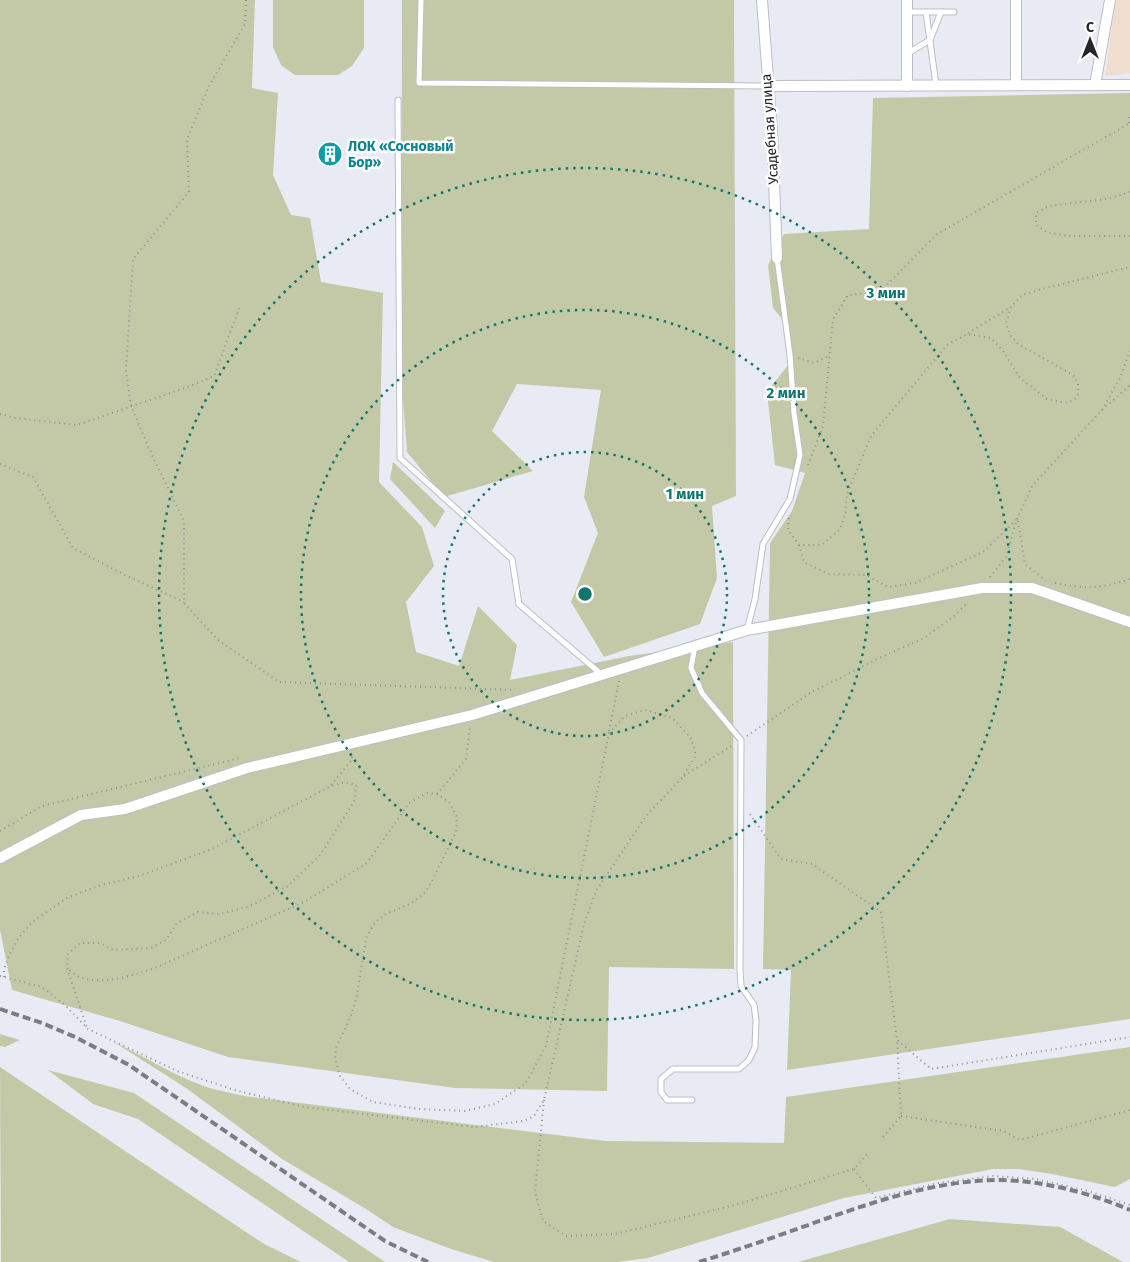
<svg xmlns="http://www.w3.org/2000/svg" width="1130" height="1262" viewBox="0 0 1130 1262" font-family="'Fira Sans',sans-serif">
<rect width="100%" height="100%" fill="#e9ebf4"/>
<path fill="#f1ddce" d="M1116 0H1130V73L1105 76Z"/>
<g fill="#c3c9a6">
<path d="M0 0H255L252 88 278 93 273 175 291 215 310 218 321 282 383 293 379 482 422 527 434 566 406 602 416 652 459 666 478 606 517 645 510 680 629 656 733 642 734 969 609 967 607 1091 455 1088 228 1057 120 1021 12 990 0 930Z"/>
<path d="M273 0H364V48L352 66 338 75H295L281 65 273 47Z"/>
<path d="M402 0H734L736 496 712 506 717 578 700 624 604 657 571 602 598 533 584 497 601 390 517 384 492 431 533 471 444 497 407 452 401 372Z"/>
<path d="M1130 93V1019L787 1070 791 970 763 969 770 543 792 511 805 473 775 465 767 392 788 365V326L773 308 768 265 784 234 869 229 873 98Z"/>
<path d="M393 462 445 511 435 528 390 479Z"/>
<path d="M0 1034 20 1040 5 1047 0 1046Z"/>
<path d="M114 1042C144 1056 173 1075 204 1086 217 1091 232 1093 245 1096L605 1141 784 1143 786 1097 1130 1047V1179L1115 1187 1052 1174 1019 1169H993L844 1198 648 1258 617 1262H494L451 1249 393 1227 366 1209 282 1159 186 1088Z"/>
<path d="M0 1067 264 1244 301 1262H1Z"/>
<path d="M48 1070 134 1093 385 1262H349L138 1119 93 1104Z"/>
<path d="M950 1219 1060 1227 1123 1262H798Z"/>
</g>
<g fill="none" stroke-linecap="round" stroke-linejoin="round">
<defs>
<g id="lane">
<path d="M421 0 419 83 767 86"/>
<path d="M907 12H954"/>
<path d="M926 12 936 85"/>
<path d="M908 53 930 40 941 12"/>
<path d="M398 100 400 458 512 559 519 604 601 674"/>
<path d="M747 630 755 599 763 544 790 499 800 455 794 413 790 355 777 258"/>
<path d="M692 1100H667L661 1092V1079L673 1069H739L749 1060 755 1047 756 1020 754 1005 741 986 740 969 741 740 702 693 691 668 695 646"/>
</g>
<g id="street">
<path d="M762 0 772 131 777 258"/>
<path d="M1016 85V0"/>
<path d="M1095 85 1110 0"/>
<path d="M767 86 1130 85"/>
<path d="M907 86V0"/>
<path d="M0 858 81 815 125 809 247 768 472 715 747 630 982 588H1032L1130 622"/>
</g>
</defs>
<use href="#lane" stroke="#bcbec7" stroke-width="7"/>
<use href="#street" stroke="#bcbec7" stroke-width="12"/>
<g stroke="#8e8f95" stroke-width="2" stroke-dasharray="1 4" stroke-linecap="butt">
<path d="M246 0 245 24 209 86 187 139 189 192 133 259 126 370 131 406 152 455 184 521V603L218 640 279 682 515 690"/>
<path d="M1129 123 1130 113"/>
<path d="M1130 192 1107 199 1049 206 1036 213V225L1046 232 1068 236H1130"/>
<path d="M968 333 1011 307"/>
<path d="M798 358 814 363 830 355"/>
<path d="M1102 410 1120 378 1130 351"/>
<path d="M0 414 16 418 77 425 185 388 214 376 240 306"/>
<path d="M0 464 33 477 73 548 125 575 184 602"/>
<path d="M808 465 823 426 833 319 848 295 880 292 937 234 1130 123"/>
<path d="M789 518 788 530 799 545H822L840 529 845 515 847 494 871 436 947 345 967 334 991 338 1003 351 1020 378 1047 399 1065 403 1074 400 1078 394V383L1073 375 1018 344 1010 335 1006 323 1011 307 1022 295 1038 290 1130 267"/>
<path d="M1018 521 1025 564 1046 581"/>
<path d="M799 545 804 562 828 574 866 575 888 587 915 583 983 552 1016 520"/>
<path d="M990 577 1006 557 1017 519 1032 486 1100 412 1130 385"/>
<path d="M1055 583C1085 589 1100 589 1130 579"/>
<path d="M609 731 619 681"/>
<path d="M747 736 810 693 877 659 924 638 954 616 968 602"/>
<path d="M684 776 733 745"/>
<path d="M331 785 352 760V755"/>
<path d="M437 794 466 759 470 727"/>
<path d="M750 814 781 859 812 864 881 912 897 1040 931 1069 1130 1037"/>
<path d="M0 831 42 806 240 758"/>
<path d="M0 976 42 987 65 1005 88 1029 177 1071 238 1091 305 1107 474 1127 524 1121 534 1116 544 1100 584 924 596 891 646 816 682 778 696 755 691 738 672 718 645 710 625 716 609 733 546 1046 526 1083 495 1104 465 1111 419 1109 373 1102 350 1089 340 1076 335 1059 336 1048 352 1013 357 995 366 938 375 922 386 914 410 904 424 894 431 883 456 832 457 817 449 802 437 794 427 793 409 803 367 863 304 902 157 967C135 975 102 986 80 977 76 976 71 971 67 968"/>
<path d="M4 977V969L9 956 17 940 32 922 67 898 101 885 139 876 212 849 329 787 344 782 356 785 355 800 321 854 288 886 250 906 219 914 198 912 177 923 166 940 151 948 113 950 100 943H80L68 954 67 968 87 1028"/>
<path d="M544 1100 535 1192 543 1221 566 1236 615 1234 735 1205 854 1169 868 1153"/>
<path d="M901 1116 1003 1131 1020 1140 1130 1110"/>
<path d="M883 1137 901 1116 897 1040"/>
<path d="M854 1169 876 1198 938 1183 993 1176 1036 1179 1088 1191 1130 1205"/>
</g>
<use href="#lane" stroke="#fff" stroke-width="5"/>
<use href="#street" stroke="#fff" stroke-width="10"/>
<g stroke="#7c7d83" stroke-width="4" stroke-dasharray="8 4" stroke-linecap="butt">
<path d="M0 1009 42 1023 75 1037 129 1065 385 1241 428 1262"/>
<path d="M699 1262C741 1249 783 1234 825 1219 882 1199 940 1180 1001 1180 1045 1181 1090 1193 1130 1210"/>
</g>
</g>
<g fill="none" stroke="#0f766e" stroke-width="2.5" stroke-dasharray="2.5 5">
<circle cx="585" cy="594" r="142"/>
<circle cx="585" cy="594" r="284"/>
<circle cx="585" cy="594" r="426"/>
</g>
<defs>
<symbol id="building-disc" viewBox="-11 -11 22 22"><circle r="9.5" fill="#0f9aa8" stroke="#fff"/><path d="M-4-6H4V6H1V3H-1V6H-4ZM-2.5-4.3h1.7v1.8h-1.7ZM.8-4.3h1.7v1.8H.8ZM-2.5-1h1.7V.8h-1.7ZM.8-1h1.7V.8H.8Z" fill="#fff"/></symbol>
</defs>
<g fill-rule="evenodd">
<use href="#building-disc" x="316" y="140" width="28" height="28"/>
</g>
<g text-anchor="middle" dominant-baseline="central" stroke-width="5" stroke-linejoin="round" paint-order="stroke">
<g font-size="14" fill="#26262a" stroke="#fff">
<text transform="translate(770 129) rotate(-94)">Усадебная улица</text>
</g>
<g font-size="14" font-weight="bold" fill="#0d838f" stroke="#fff" text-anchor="start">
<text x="348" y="146">ЛОК «Сосновый<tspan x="348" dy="16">Бор»</tspan></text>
</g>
</g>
<circle cx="585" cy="594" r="8" fill="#0f766e" stroke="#fff" stroke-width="2.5"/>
<g font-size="15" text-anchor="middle" font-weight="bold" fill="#0f766e" stroke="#fff" stroke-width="5" stroke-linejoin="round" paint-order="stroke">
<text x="886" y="298">3 мин</text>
<text x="786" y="398">2 мин</text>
<text x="685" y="499">1 мин</text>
</g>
<g transform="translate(1090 40)" stroke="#ffffff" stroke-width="4" paint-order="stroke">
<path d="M0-4L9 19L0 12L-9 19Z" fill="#26262a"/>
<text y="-8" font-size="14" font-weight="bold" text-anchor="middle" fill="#26262a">С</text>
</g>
</svg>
